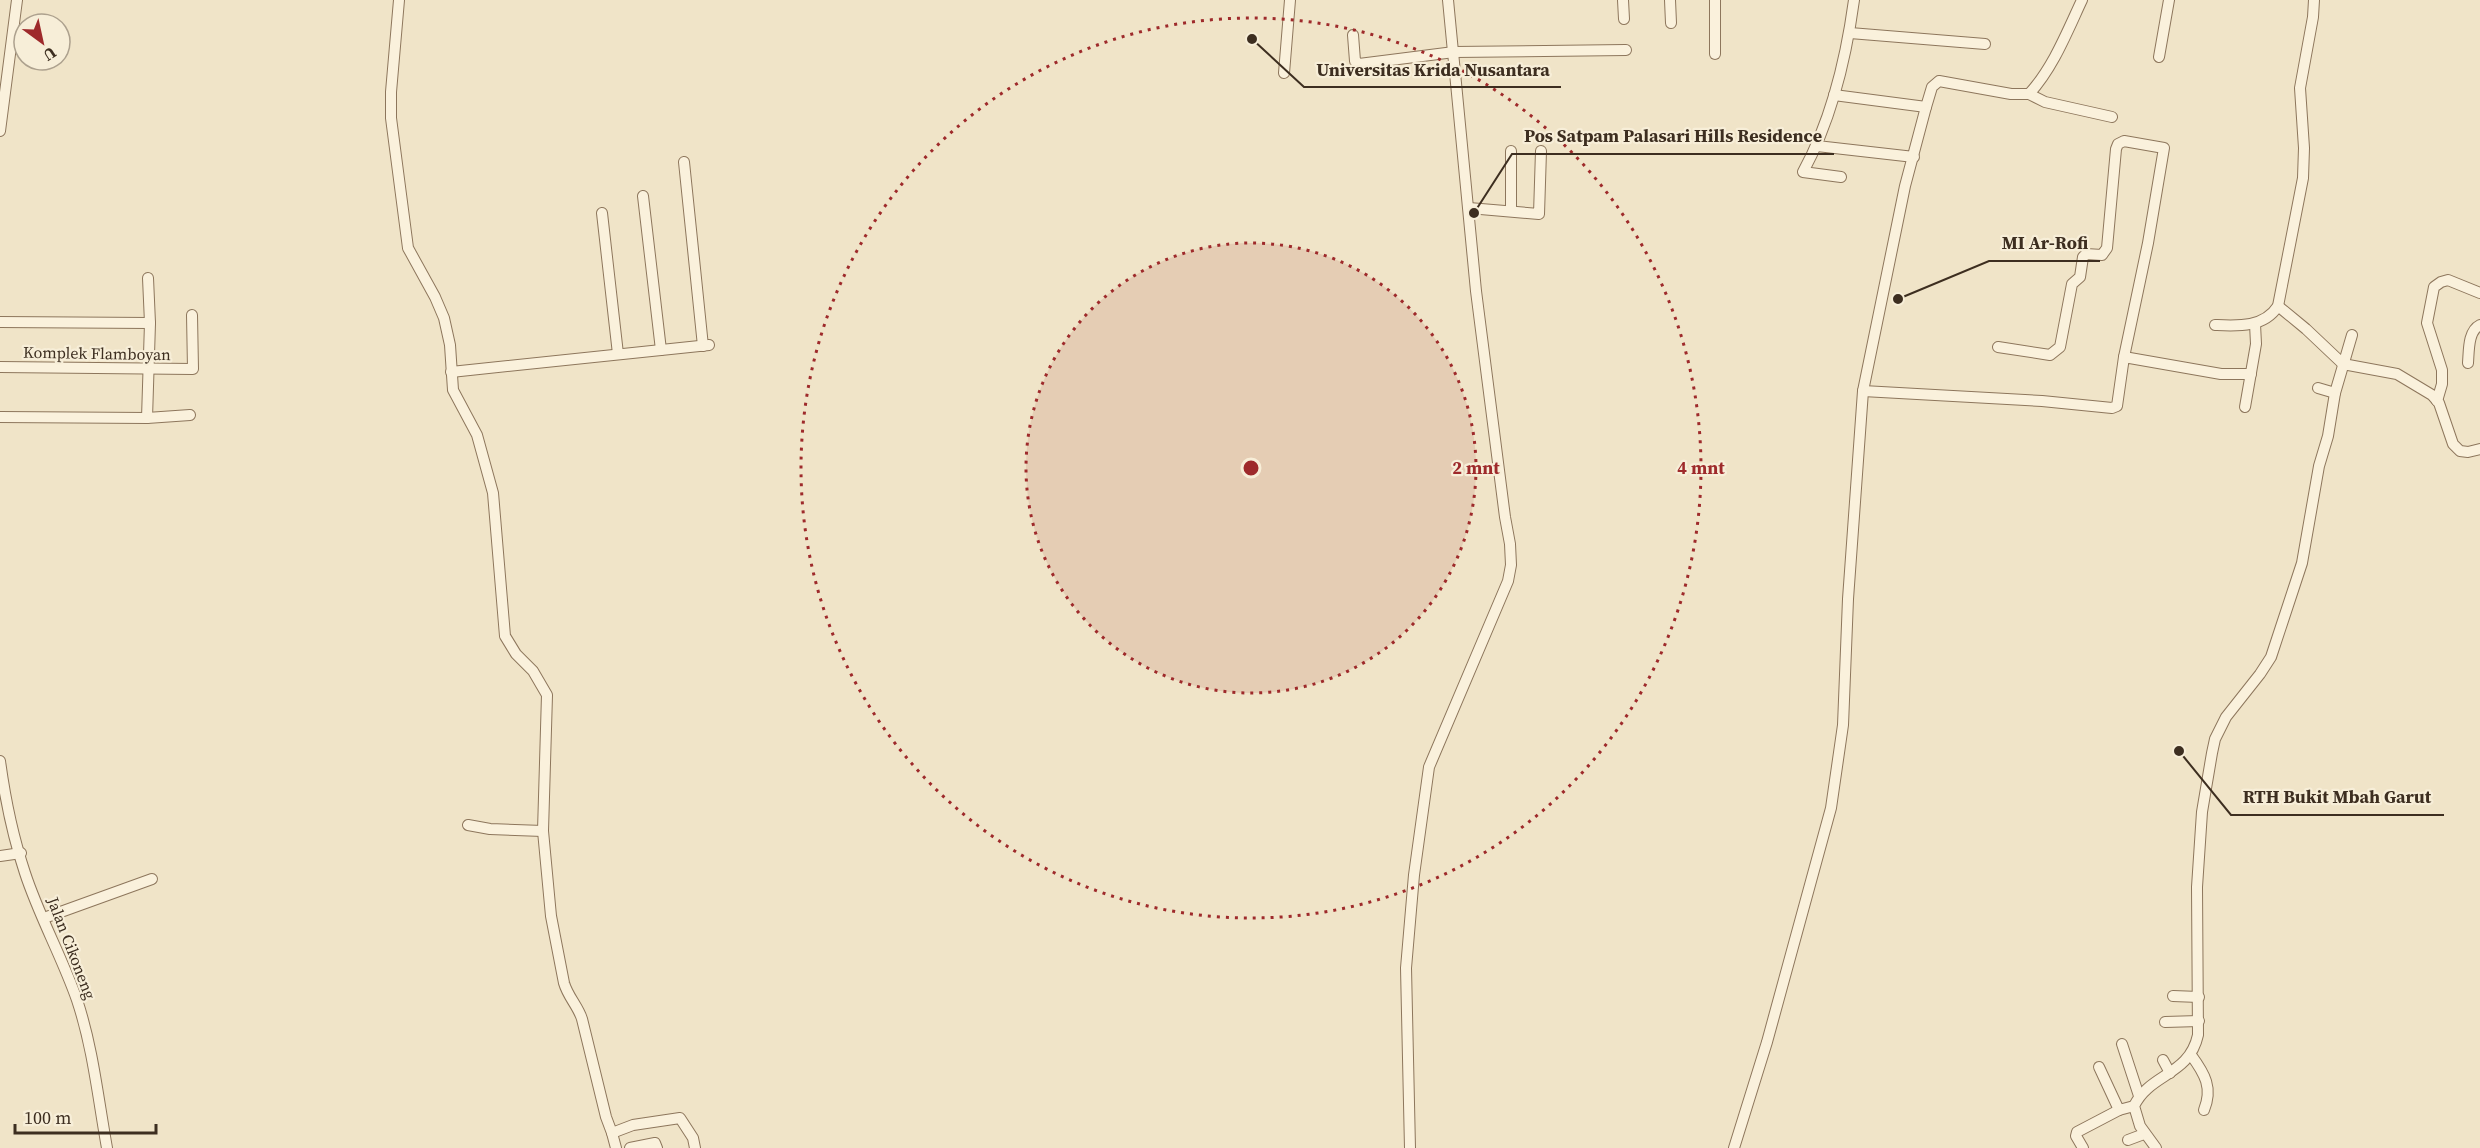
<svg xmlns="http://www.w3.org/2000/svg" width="2480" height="1148" viewBox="0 0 2480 1148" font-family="'Source Serif 4',serif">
<rect width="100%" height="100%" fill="#f0e4c8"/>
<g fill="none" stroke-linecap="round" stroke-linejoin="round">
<defs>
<g id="street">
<path d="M399 0 391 92V118L408 248 435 297 444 318 450 345 453 390 477 435 493 493 505 636 516 654 533 671 547 695 543 831 551 916 564 983C568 997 578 1006 582 1019L606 1117 612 1133 633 1125 680 1118 693 1138 695 1148"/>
<path d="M1623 0 1624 19"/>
<path d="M1670 0 1671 23"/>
<path d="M1850 33 1985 44"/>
<path d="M1353 35 1355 61 1359 64 1454 52 1626 50"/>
<path d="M1715 54V0"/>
<path d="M2159 57 2169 0"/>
<path d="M1284 73 1290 0"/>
<path d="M2029 94 2045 102 2112 117"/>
<path d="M1834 95 1926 107"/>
<path d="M0 131 17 0"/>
<path d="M1817 146 1914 157"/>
<path d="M1511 151V211"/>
<path d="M684 162 703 346"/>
<path d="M1841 177 1803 172C1832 119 1846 59 1854 0"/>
<path d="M643 196 661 350"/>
<path d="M1469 208 1539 214 1541 151"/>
<path d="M602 213 618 354"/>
<path d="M2278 306 2306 329 2343 364 2397 374 2432 395 2439 403 2453 444 2460 451 2468 452 2480 449"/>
<path d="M0 322 150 323"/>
<path d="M2215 325C2237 326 2264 328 2278 306L2303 178 2304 148 2300 88 2313 17 2314 0"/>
<path d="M1998 347 2050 355 2060 347 2072 284 2080 277 2083 257 2086 254 2102 255 2107 248 2116 149 2118 144 2124 141 2164 148 2148 243 2124 357"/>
<path d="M2468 363C2469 350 2468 331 2480 325"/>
<path d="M0 367 193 369 192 315"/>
<path d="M451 372 709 345"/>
<path d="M2318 388 2335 393"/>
<path d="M1863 391 2042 401 2112 408 2117 406 2124 357 2221 374H2251"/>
<path d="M2437 401 2442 384V370L2427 323 2434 287 2441 282 2448 280 2480 293"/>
<path d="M2245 407 2256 344 2255 324"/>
<path d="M0 417 147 418 190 415"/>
<path d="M147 418 150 323 148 278"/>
<path d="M0 761C5 798 13 837 25 873 39 916 62 957 77 1000 93 1048 98 1098 107 1148"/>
<path d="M468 825 490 829 543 831"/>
<path d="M0 856 21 853"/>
<path d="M44 918 152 879"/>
<path d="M2173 996 2199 997"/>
<path d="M2165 1022 2199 1021"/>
<path d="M2122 1044 2139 1096"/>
<path d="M2191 1055C2205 1074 2213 1088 2204 1110"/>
<path d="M2163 1060 2170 1073"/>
<path d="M2099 1067 2119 1110"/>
<path d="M612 1133 616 1148"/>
<path d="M2128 1140 2144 1134"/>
<path d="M630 1148 655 1143 657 1148"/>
<path d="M1410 1148 1406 968 1414 875 1429 767 1508 581 1511 565 1510 544 1505 517 1476 291 1448 0"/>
<path d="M1734 1148 1767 1042 1831 808 1843 725 1848 599 1863 391 1905 186 1926 107 1932 87 1939 81 2011 94H2029C2053 68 2067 32 2082 0"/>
<path d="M2083 1148 2076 1136 2077 1132 2119 1110 2134 1106"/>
<path d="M2156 1148 2140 1126 2134 1106C2150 1073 2189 1076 2198 1035L2197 887 2202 812 2212 753 2215 739 2226 717 2260 674 2271 657 2302 563 2319 466 2328 436 2335 393 2352 335"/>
</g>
</defs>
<use href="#street" stroke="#8d765c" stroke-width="12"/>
<use href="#street" stroke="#faf1dc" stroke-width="10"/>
</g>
<circle cx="1251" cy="468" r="225" fill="#9e2a2b" fill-opacity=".12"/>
<g fill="none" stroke="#9e2a2b" stroke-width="3" stroke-dasharray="3 6">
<circle cx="1251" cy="468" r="225"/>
<circle cx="1251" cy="468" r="450"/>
</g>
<g text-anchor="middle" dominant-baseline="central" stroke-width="4.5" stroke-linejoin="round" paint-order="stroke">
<g font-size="16" fill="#3d2e20" stroke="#f7eed8">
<text transform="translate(97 353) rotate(1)">Komplek Flamboyan</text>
<text transform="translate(72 948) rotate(69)">Jalan Cikoneng</text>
</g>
</g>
<circle cx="1251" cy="468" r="9" fill="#9e2a2b" stroke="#f7eed8" stroke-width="3"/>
<g font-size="18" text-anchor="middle" font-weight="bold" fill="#9e2a2b" stroke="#f7eed8" stroke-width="4.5" stroke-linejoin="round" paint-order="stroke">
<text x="1476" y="474">2 mnt</text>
<text x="1701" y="474">4 mnt</text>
</g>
<path fill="none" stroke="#3d2e20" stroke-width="2" d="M1252 39L1304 87H1561M1474 213L1512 154H1834M1898 299L1989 261H2100M2179 751L2231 815H2444"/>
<g fill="#3d2e20" stroke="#f7eed8" stroke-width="2">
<circle cx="1252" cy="39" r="6"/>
<circle cx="1474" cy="213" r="6"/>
<circle cx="1898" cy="299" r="6"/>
<circle cx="2179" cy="751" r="6"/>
</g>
<g font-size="18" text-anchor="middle" font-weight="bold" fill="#3d2e20" stroke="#f7eed8" stroke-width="4.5" stroke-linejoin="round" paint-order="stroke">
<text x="1433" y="76">Universitas Krida Nusantara</text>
<text x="1673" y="142">Pos Satpam Palasari Hills Residence</text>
<text x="2045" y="249">MI Ar-Rofi</text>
<text x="2337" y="803">RTH Bukit Mbah Garut</text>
</g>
<g transform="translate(42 42) rotate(147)"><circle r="28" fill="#f7eed8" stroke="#ada18e" stroke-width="1.5"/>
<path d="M0-4.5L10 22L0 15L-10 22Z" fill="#9e2a2b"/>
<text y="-9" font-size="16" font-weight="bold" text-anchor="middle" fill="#3d2e20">U</text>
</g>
<path d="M15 1124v9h141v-9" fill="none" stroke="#3d2e20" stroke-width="3"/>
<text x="24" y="1124" font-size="18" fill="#3d2e20" stroke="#f7eed8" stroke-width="4.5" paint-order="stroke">100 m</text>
</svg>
